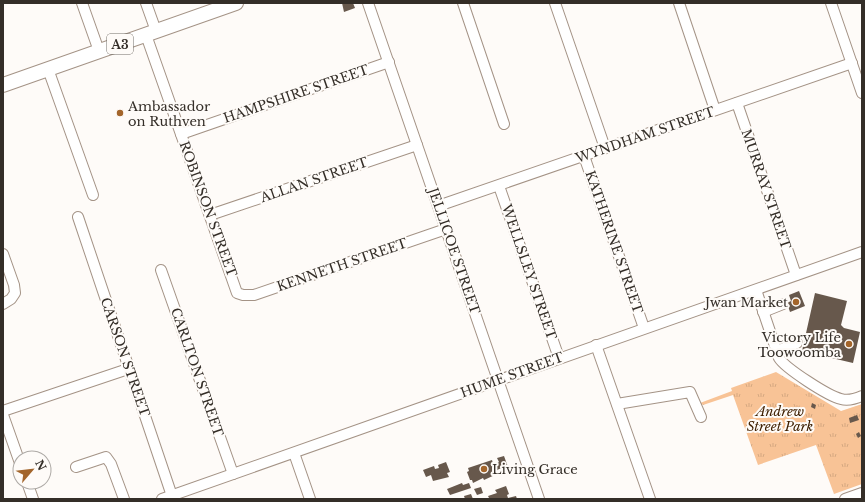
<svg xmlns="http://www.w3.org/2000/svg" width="865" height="502" viewBox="0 0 865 502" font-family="'Libre Baskerville',serif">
<defs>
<pattern id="park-tufts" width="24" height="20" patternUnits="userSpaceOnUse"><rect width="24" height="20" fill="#f8c396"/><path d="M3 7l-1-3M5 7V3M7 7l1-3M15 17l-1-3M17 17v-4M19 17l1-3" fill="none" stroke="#d5a881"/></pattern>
</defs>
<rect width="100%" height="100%" fill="#fefbf8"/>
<path fill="url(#park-tufts)" d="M776 372 841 411 862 404V484L834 494 816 445 758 465 733 395 703 405 700 403 732 391 731 388Z"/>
<g fill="#f8c396">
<path d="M802 393 812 399 809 407 795 405Z"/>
<path d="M786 410 788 420 780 422 778 412Z"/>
</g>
<g fill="#67584c">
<path d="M342 3H353L355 8 344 12Z"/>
<path d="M799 291 805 306 790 312 787 303 791 301 789 295Z"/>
<path d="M815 293 847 301 841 325 844 328 860 332 853 363 802 351Z"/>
<path d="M812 403 816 405 815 409 811 407Z"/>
<path d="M857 415 859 420 850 423 849 418Z"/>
<path d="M859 432 861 436 858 438 856 434Z"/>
<path d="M504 456 508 467 499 469 496 471 497 474 484 480 483 478 473 483 472 480H470L467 472 469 471 468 468 492 460 493 464 497 463 499 462 497 458Z"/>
<path d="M446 462 450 472 447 473 449 477 433 481 431 475 426 477 423 470 434 466 435 469 439 468 438 465Z"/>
<path d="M462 483 463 485 469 483 471 488 450 495 447 489Z"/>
<path d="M506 486 509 494 507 495 508 498 516 496 517 499H486L489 498 488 496 497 493 495 490Z"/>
<path d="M481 487 483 493 477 495 474 489Z"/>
<path d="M471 494 473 499H465L464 496Z"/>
</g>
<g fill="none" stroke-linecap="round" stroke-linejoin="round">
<defs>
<g id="minor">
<path d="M82 3 99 51"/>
<path d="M146 3 156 31"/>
<path d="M368 3 539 499"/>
<path d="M463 3 504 124"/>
<path d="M555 3 605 148"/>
<path d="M679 3 715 110"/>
<path d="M831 3 862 93"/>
<path d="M146 35 237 293 243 295H254L446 229"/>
<path d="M48 69 93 195"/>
<path d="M737 103 796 275"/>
<path d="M181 134 389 62"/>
<path d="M584 156 644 328"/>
<path d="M499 186 559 358"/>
<path d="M438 206 852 63"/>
<path d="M210 215 417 145"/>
<path d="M78 217 172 496"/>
<path d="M3 254 14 285 15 293 11 299 3 304"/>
<path d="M161 270 233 474"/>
<path d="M756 290 779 358C785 368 828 396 841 399 848 401 855 399 862 396"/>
<path d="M763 312 783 304"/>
<path d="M596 345 650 499"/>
<path d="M777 351 797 343"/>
<path d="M617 404 690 392 701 417"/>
<path d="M3 411 128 369"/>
<path d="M3 415 20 463"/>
<path d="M294 453 310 499"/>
<path d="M76 467 106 457 111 464 124 499"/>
<path d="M27 482 33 499"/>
<path d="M162 499 862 252"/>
<path d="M845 499 862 493"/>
</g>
<path id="highway" d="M3 85 236 3"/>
</defs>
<use href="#minor" stroke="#a49386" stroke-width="12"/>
<use href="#highway" stroke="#a49386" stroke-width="16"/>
<use href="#minor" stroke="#fff" stroke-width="10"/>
<use href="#highway" stroke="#fff" stroke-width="14"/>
</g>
<g fill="#a3652b" stroke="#fefbf8" stroke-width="1.5">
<circle cx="120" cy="113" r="4"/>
<circle cx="796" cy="302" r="4"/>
<circle cx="849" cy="344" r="4"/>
<circle cx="484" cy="469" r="4"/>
</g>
<g text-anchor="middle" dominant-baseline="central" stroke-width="4" stroke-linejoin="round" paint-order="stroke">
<rect fill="#fefbf8" stroke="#716c66" stroke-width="1" x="107" y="34" width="26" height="20" rx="3"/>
<g font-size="12" font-weight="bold" fill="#342e28">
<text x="120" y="44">A3</text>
</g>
<g font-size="13" fill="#342e28" stroke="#fefbf8">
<text transform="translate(296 94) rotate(-19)">HAMPSHIRE STREET</text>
<text transform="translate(645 135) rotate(-19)">WYNDHAM STREET</text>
<text transform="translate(314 180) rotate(-19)">ALLAN STREET</text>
<text transform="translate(766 189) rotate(71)">MURRAY STREET</text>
<text transform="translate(208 209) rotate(70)">ROBINSON STREET</text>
<text transform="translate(614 242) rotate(71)">KATHERINE STREET</text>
<text transform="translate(454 251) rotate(71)">JELLICOE STREET</text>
<text transform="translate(342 265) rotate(-19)">KENNETH STREET</text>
<text transform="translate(529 272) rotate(71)">WELLSLEY STREET</text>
<text transform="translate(125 357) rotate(71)">CARSON STREET</text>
<text transform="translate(197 372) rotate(71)">CARLTON STREET</text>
<text transform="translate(512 375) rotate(-20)">HUME STREET</text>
</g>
<g font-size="13" fill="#342e28" stroke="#fefbf8" text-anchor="start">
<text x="128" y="106">Ambassador<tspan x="128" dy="15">on Ruthven</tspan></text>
<text x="788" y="302" text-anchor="end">Jwan Market</text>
<text x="841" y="337" text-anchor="end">Victory Life<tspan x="841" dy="15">Toowoomba</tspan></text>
<text x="492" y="469">Living Grace</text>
</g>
<g font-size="13" font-style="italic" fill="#3f2002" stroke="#fefbf8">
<text x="780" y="411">Andrew<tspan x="780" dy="15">Street Park</tspan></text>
</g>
</g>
<rect width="865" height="502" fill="none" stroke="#342e28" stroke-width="8"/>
<g transform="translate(32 470) rotate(62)"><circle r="19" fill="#fefbf8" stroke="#ada9a5"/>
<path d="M0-3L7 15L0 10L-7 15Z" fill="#a3652b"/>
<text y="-6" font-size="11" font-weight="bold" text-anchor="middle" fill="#342e28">N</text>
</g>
</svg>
